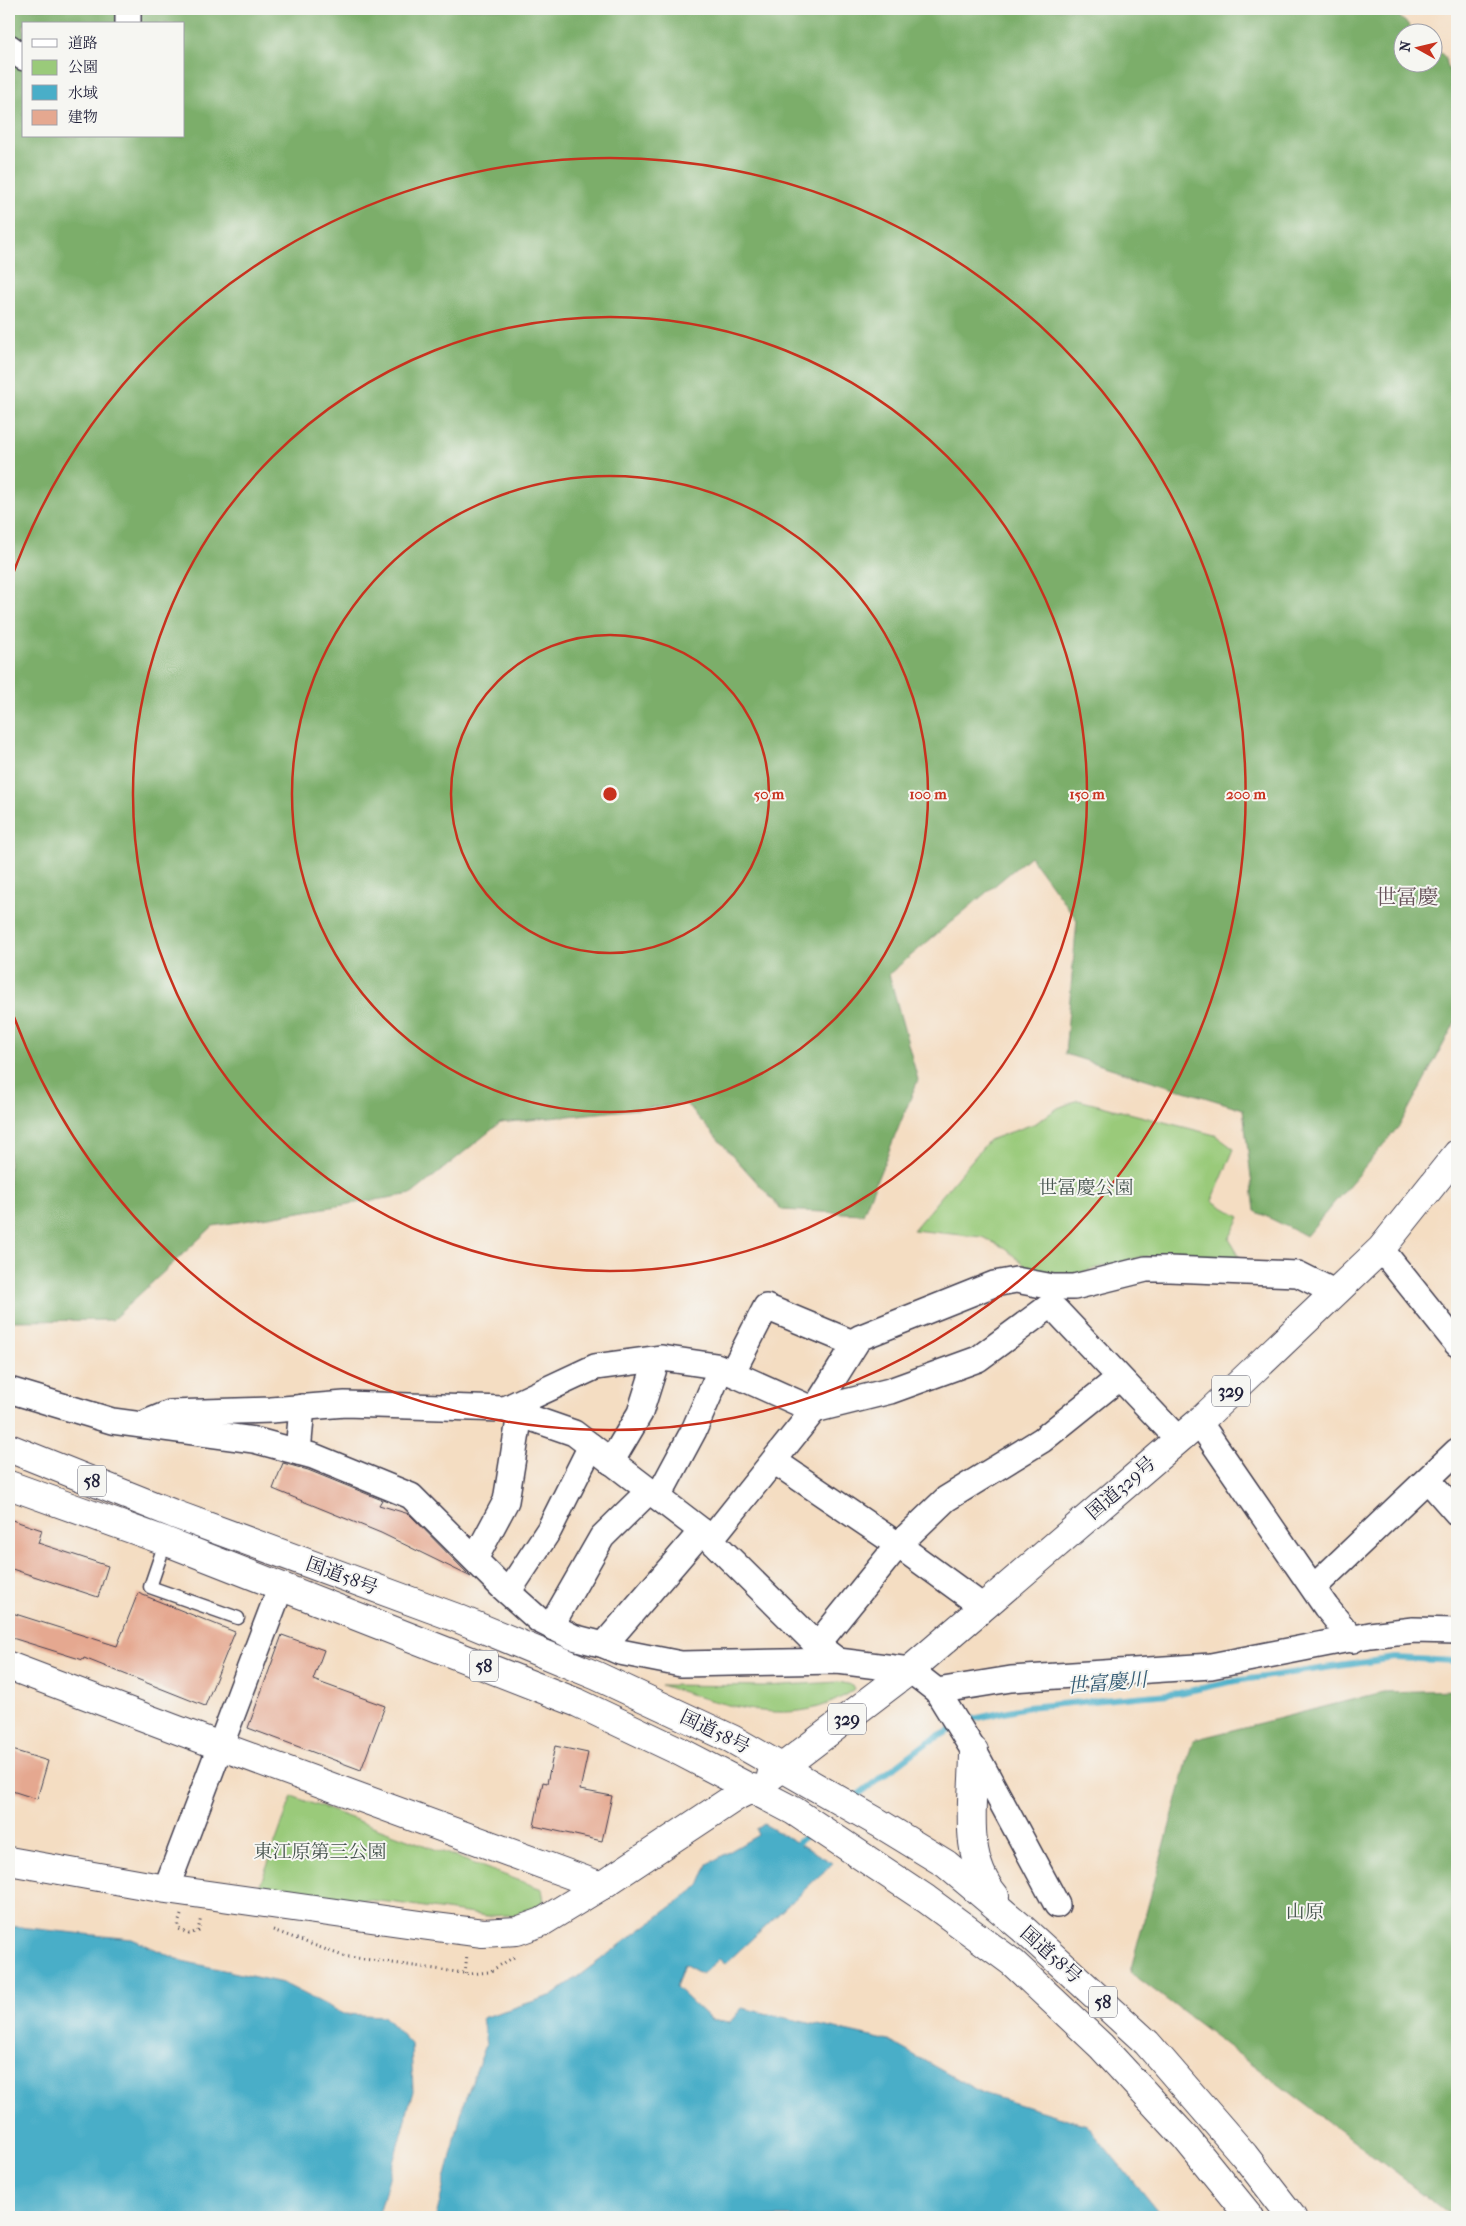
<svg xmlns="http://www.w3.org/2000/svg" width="1466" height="2226" viewBox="0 0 1466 2226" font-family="'IM FELL French Canon','Noto Serif JP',serif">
<rect width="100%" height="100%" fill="#f6f6f2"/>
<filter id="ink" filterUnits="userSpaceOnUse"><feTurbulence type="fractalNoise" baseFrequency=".02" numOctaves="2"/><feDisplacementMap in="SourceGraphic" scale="10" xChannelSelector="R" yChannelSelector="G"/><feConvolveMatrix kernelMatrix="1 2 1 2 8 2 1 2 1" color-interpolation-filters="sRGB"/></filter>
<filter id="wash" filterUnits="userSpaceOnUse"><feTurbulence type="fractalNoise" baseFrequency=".0096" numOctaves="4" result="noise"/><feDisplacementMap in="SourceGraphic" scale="20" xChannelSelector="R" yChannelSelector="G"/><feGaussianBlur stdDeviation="1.12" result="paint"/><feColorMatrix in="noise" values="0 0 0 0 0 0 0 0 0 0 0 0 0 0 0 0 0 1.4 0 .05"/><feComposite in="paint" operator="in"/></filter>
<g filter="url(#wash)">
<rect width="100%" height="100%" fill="#f4ddc2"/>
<g fill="#9aca7a" stroke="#5e765a">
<path d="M1078 1100 1215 1135 1234 1149 1212 1201 1240 1217 1229 1239 1247 1269 1193 1255 1140 1257 1067 1276 1032 1272 1005 1248 982 1237 913 1230 989 1140 1036 1123 1058 1108Z"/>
<path d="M839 1682 852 1685 854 1689C796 1733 722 1704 661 1685L766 1686Z"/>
<path d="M292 1796 542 1889 544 1901 537 1906 513 1915 487 1916 397 1903 259 1888Z"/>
</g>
<g fill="#7bae6a" stroke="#4e6852" fill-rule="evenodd">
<path d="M9 9H1390L1417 32H1404V62H1434V47L1445 57 1457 96V1019L1400 1125 1306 1236 1255 1211 1243 1109 1065 1054 1077 920 1030 856 889 974 918 1080 863 1214 782 1210 686 1104 500 1123 412 1194 213 1226 112 1320 9 1321ZM24 24H184V136H24Z"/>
<path d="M1457 1690V2217H1454L1130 1972 1193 1740 1383 1692Z"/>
</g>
<g fill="#49aec8" stroke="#366882">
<path d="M764 1824 833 1863 725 1964 719 1959 702 1974 684 1964 676 1987 710 2019 730 2022 742 2008 889 2041 982 2093 1087 2125 1162 2217H436L464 2102 486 2045 482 2018 553 1995 699 1886 708 1864 758 1835 757 1829Z"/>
<path d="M9 1926 132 1939 182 1961 283 1983 344 2014 384 2016 411 2044 413 2091 378 2217H9Z"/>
</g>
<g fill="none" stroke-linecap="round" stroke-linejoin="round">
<g stroke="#49aec8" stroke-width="6">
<path d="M962 1724 973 1719 1027 1707 1179 1693 1235 1681 1395 1658 1457 1661"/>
<path d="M851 1800 928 1742 953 1729"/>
<path d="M799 1842 812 1831"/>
</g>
</g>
<g id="blocks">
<g fill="#e5a890">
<path d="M283 1463 308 1470 382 1500 379 1505 409 1514 471 1577 381 1533 273 1489Z"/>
<path d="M9 1519 42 1530 38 1543 108 1566 98 1597 9 1568Z"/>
<path d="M138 1593 235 1632 205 1706 84 1658 83 1660 9 1637V1612L117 1646Z"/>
<path d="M282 1635 324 1650 313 1680 385 1706 361 1770 248 1728Z"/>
<path d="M555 1746 588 1753 580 1790 612 1796 602 1841 534 1826 543 1782 547 1783Z"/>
<path d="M9 1749 48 1761 37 1799 9 1790Z"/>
</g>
</g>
</g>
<g filter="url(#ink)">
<use href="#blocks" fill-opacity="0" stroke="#423e4f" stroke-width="1"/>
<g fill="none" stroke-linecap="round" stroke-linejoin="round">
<defs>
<path id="service" d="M166 1540 150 1587 238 1618"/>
<g id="minor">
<path d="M128 9V24"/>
<path d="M9 47 24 58"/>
<path d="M1381 1249 1457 1344"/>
<path d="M732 1373 766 1307 855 1344"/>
<path d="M9 1390 112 1421 254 1440 313 1456 411 1496 501 1586 539 1620 573 1637 604 1645 620 1652 681 1664 838 1661 910 1670 937 1691 974 1751 1057 1905"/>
<path d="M505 1409 595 1367 662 1358 716 1366 814 1410 890 1391 978 1359 1047 1308 1056 1310 1177 1438"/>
<path d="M148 1422 170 1413 271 1410 345 1404 505 1409 574 1433 591 1446 702 1531 817 1645 838 1661"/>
<path d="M1199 1422 1326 1607 1353 1640"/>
<path d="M298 1452 302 1407"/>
<path d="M774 1461 898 1545 983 1607"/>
<path d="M611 1462 640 1413 657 1359"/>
<path d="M1428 1480 1457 1513"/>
<path d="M658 1497 694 1430 721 1368"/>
<path d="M711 1539 814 1410 859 1338 994 1284 1016 1280 1053 1287H1074L1146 1269H1169L1298 1274 1334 1292"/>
<path d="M475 1559 506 1501 520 1414"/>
<path d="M1314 1587 1457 1451"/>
<path d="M508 1592 549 1530 591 1446"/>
<path d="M551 1626 602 1537 649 1491"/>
<path d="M604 1645 702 1531"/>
<path d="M817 1645 898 1545 946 1499 1042 1440 1119 1378"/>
<path d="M937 1691 1011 1679 1211 1666 1370 1635 1413 1630 1457 1631"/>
<path d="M166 1889 281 1586"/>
</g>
<g id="tertiary">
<path d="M9 1666 220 1746 601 1886"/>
<path d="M9 1861 166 1889 428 1926 483 1933 517 1931 542 1922 601 1886 737 1796 753 1788"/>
</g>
<g id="trunk">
<path d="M9 1448 174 1514 457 1618 597 1676 732 1739 879 1823 946 1864 1022 1928 1147 2043 1244 2155 1292 2217"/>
<path d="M9 1485 165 1541 578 1703 677 1750 794 1811 926 1899 1013 1963 1101 2046 1185 2137 1250 2217"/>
<path d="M974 1751C974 1799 961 1856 995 1896"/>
<path d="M771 1776 910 1670 1199 1422 1381 1249 1457 1154"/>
</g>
</defs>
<use href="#service" stroke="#423e4f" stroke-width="15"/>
<use href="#minor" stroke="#423e4f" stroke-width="28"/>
<use href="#tertiary" stroke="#423e4f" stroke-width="30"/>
<use href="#trunk" stroke="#423e4f" stroke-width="30"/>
<g stroke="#423e4f" stroke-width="3" stroke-dasharray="1 4" stroke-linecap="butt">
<path d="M181 1915 178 1924 179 1929 189 1934 198 1931 201 1917"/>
<path d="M273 1930 343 1956 471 1974 489 1972 514 1957"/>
<path d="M465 1973 467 1954"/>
</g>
<use href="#service" stroke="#fff" stroke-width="12"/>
<use href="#minor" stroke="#fff" stroke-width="25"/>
<use href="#tertiary" stroke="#fff" stroke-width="28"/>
<use href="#trunk" stroke="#fff" stroke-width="28"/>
</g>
</g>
<g fill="none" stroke="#c8321e" stroke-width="2.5">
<circle cx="610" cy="794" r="159"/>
<circle cx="610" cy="794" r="318"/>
<circle cx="610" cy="794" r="477"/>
<path d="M10 582A636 636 0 1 1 10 1006"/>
</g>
<g text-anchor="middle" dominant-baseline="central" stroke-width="4" stroke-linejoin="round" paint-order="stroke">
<g fill="#f6f6f2" stroke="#626272" stroke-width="1">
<rect x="1212" y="1375.5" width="38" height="31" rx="4"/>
<rect x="78" y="1465.5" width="28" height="31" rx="4"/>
<rect x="470" y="1650.5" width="28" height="31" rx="4"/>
<rect x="828" y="1703.5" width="38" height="31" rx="4"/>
<rect x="1089" y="1986.5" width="28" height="31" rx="4"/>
</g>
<g font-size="18" font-weight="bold" fill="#22223b">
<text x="1231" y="1391">329</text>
<text x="92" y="1481">58</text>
<text x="484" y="1666">58</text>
<text x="847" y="1719">329</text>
<text x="1103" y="2002">58</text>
</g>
<g font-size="19" fill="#46544e" stroke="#f6f6f2">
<text x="1086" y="1188">世冨慶公園</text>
<text x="320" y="1852">東江原第三公園</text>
<text x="1305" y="1912">山原</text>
</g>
<g font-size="19" fill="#22223b" stroke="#f6f6f2">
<text transform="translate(1121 1488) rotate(-41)">国道329号</text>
<text transform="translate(342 1576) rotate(20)">国道58号</text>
<text transform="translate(715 1732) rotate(26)">国道58号</text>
<text transform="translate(1051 1955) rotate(42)">国道58号</text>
</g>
<g font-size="20" font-style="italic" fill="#325a73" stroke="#f6f6f2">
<text transform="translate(1107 1683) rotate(-5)">世富慶川</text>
</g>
<g font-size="21" fill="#665159" stroke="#f6f6f2">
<text x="1407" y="897">世冨慶</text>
</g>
</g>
<circle cx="610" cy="794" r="8" fill="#c8321e" stroke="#f6f6f2" stroke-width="2.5"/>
<g font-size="15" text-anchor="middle" font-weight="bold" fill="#c8321e" stroke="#f6f6f2" stroke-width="4" stroke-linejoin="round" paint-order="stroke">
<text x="769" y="799">50 m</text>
<text x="928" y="799">100 m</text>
<text x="1087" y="799">150 m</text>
<text x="1246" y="799">200 m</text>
</g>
<rect width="1466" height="2226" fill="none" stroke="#f6f6f2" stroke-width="30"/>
<rect x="22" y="22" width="162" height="115" fill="#f6f6f2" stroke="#a1a1a9"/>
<rect x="32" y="39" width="25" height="8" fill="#ffffff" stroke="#a1a1a9"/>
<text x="68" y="48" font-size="15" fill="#22223b">道路</text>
<rect x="32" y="60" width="25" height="15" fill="#9aca7a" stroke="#a1a1a9"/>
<text x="68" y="72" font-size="15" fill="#22223b">公園</text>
<rect x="32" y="85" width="25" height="15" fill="#49aec8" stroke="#a1a1a9"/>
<text x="68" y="98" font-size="15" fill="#22223b">水域</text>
<rect x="32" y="110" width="25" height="15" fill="#e5a890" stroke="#a1a1a9"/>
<text x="68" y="122" font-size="15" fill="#22223b">建物</text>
<g transform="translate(1418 48) rotate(278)"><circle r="24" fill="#f6f6f2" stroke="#a1a1a9"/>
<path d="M0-4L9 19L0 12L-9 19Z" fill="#c8321e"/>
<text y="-8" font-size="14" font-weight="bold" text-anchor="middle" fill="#22223b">N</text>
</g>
</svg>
